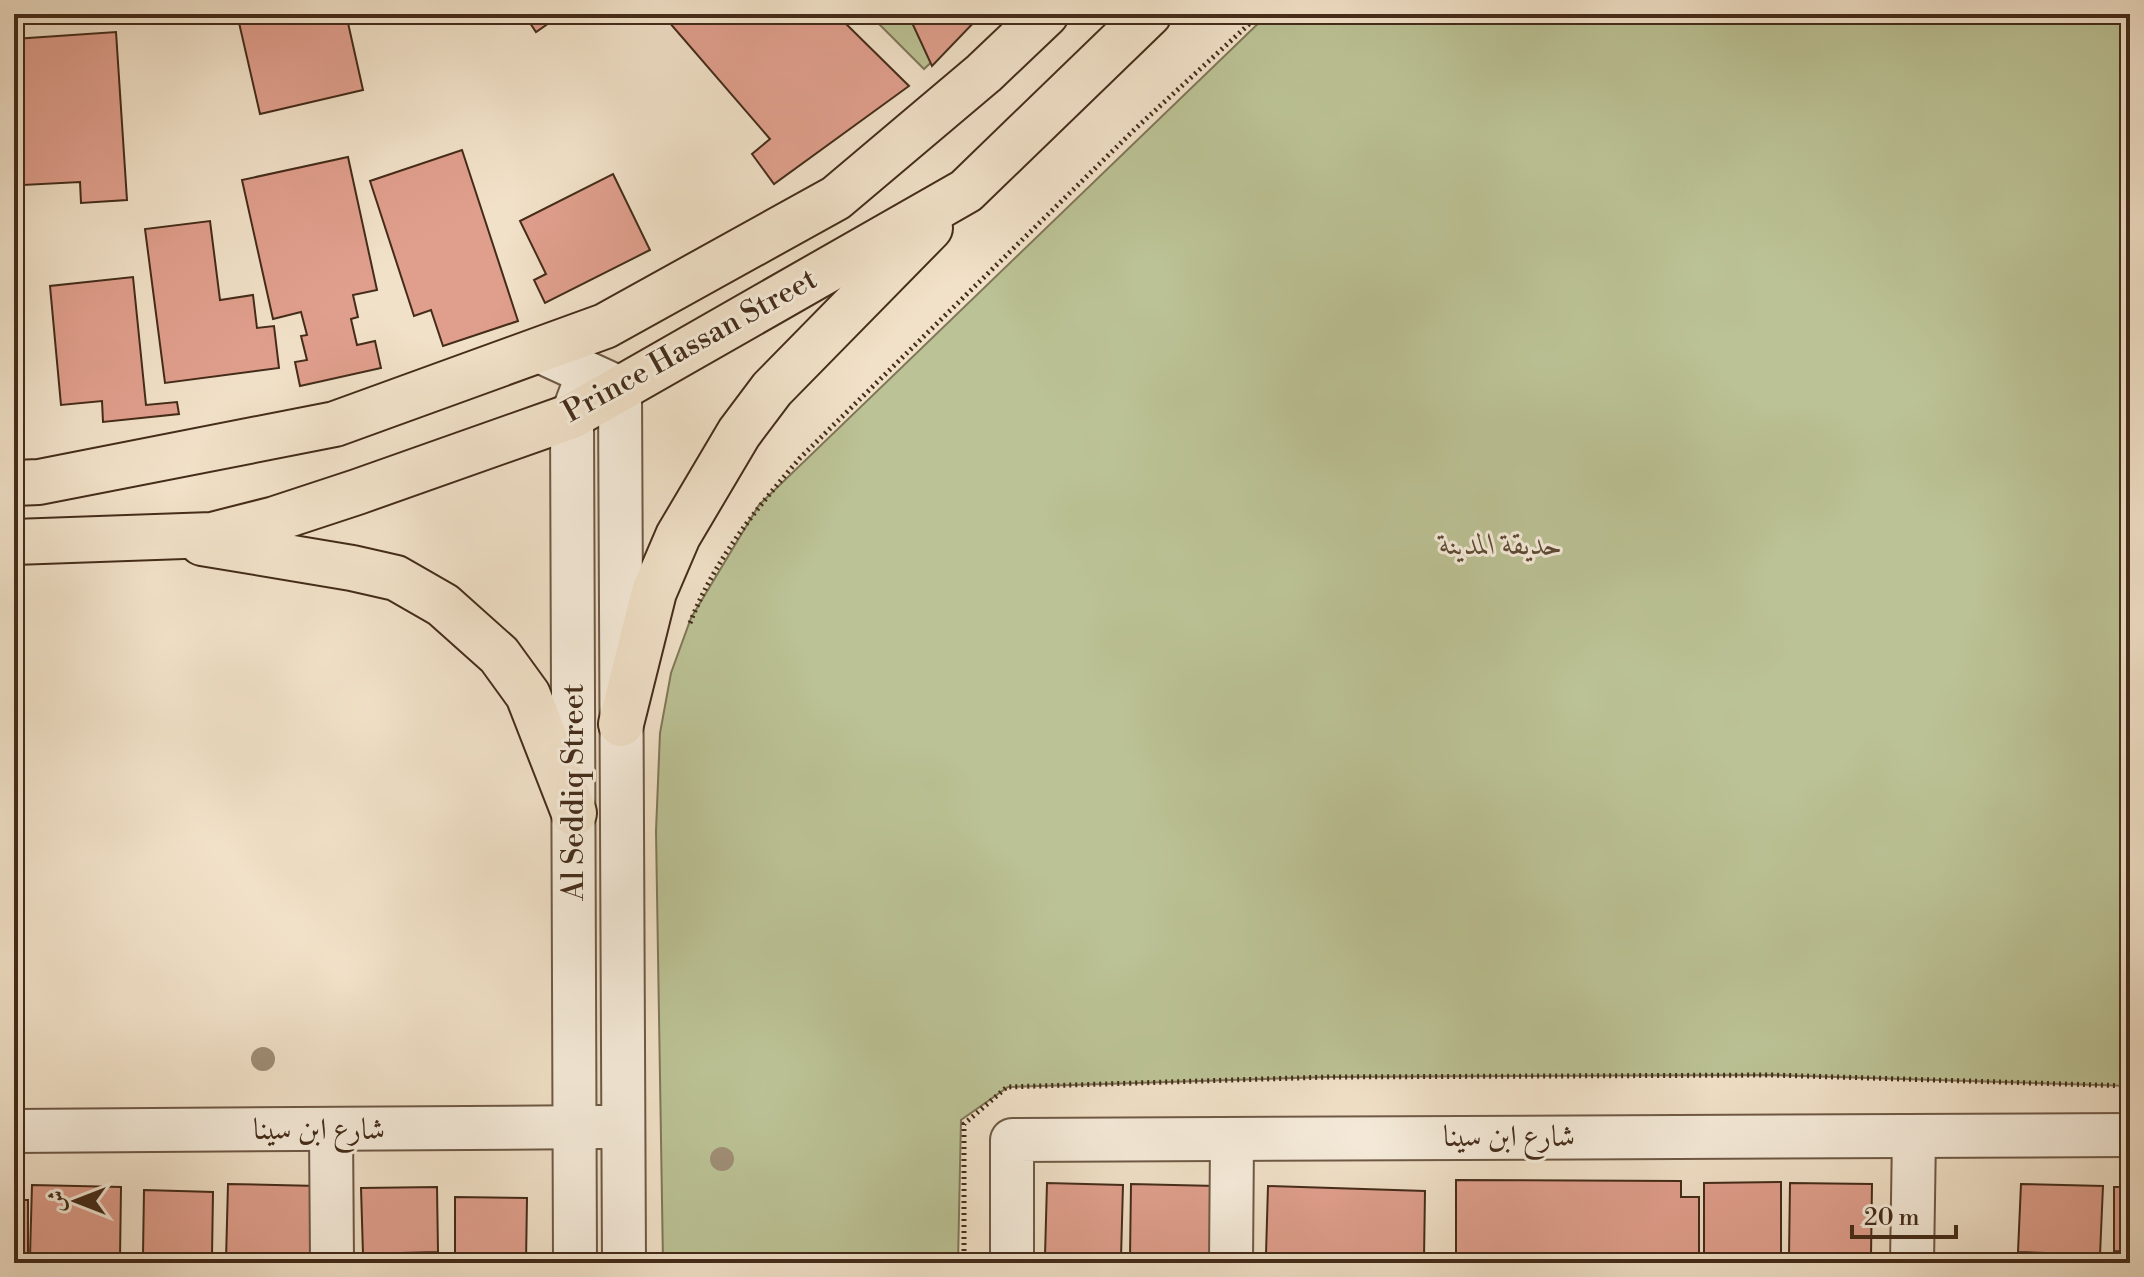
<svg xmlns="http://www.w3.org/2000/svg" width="2144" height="1277" viewBox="0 0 2144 1277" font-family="'Libre Bodoni',Amiri,serif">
<rect width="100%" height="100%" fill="#f1e1c8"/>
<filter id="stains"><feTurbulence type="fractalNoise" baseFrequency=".0025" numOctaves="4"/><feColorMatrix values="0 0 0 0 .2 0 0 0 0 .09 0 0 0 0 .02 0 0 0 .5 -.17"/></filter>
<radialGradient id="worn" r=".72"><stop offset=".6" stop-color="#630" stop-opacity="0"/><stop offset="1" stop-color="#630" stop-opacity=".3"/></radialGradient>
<g fill="#bbc295" stroke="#807758" stroke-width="2">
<path d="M869 14H983L924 69Z"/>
<path d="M1268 14H2130V1086L1772 1075 1328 1077 1008 1087 961 1120 958 1263H663L656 831 660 733 671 673 691 618 759 505Z"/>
</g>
<g fill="#e09f8d" stroke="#442c1a" stroke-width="2">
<path d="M237 14H346L363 90 260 114Z"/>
<path d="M524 14H562L536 32Z"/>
<path d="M662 14H836L909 86 774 184 752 154 770 139Z"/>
<path d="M908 14H976L979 17 932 66Z"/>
<path d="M116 32 127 200 81 203 80 182 23 185 14 39Z"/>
<path d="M462 150 518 321 443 346 431 310 414 316 370 181Z"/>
<path d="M348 157 377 290 353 295 358 317 351 319 357 345 375 341 381 368 300 386 295 362 307 360 301 336 307 335 301 312 273 319 242 180Z"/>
<path d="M613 174 650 250 545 303 534 280 546 274 520 221Z"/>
<path d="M210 221 220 300 253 295 257 328 274 326 279 368 165 383 145 229Z"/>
<path d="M133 277 146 405 177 402 179 414 103 422 102 401 61 405 50 286Z"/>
<path d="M1456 1180 1681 1181V1197H1699V1257L1456 1255Z"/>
<path d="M1781 1182V1254L1704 1255V1183Z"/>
<path d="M1047 1183 1123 1185 1121 1258 1045 1256Z"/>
<path d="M1790 1183 1872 1184 1871 1256H1789Z"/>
<path d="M228 1184 318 1186 316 1262 226 1260Z"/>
<path d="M1131 1184 1216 1186 1215 1259 1130 1257Z"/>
<path d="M2021 1184 2103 1186 2100 1255 2018 1252Z"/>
<path d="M32 1185 121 1187 120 1258 30 1256Z"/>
<path d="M1268 1186 1425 1191 1424 1259 1266 1254Z"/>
<path d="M437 1187 438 1252 363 1254 361 1188Z"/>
<path d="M2114 1187H2130V1252L2114 1251Z"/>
<path d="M144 1190 213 1192 212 1256 143 1254Z"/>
<path d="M455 1197 527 1198 526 1263H455Z"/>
<rect x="14" y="1200" width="14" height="54"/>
</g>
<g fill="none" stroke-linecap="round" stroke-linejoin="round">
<defs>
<g id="minor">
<path d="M539 351 620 388 624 1263"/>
<path d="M331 1129 332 1263"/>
<path d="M14 1131 602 1127"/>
<path d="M575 1263 572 416 584 384"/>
<path d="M1012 1263V1140L2130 1135"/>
<path d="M1231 1263 1232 1139"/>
<path d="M1912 1263 1914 1136"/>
</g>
<g id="primary">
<path d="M14 483 39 482 335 424 605 326 836 198 984 73 1046 14"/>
<path d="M14 542 212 535 275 519 357 492 572 416 966 191 1149 14"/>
<path d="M202 543 352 568 396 578 443 605 499 655 528 695 574 813"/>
<path d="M621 724 654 592 678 536 739 433 772 389 930 228"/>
</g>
</defs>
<use href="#minor" stroke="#6f5946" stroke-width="46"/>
<use href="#primary" stroke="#442c1a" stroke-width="48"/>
<g stroke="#442c1a" stroke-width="5" stroke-dasharray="2 4" stroke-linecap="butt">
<path d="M690 623C715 559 756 509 800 458L1135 129 1260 14"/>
<path d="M964 1263V1124L1007 1087 1328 1077 1772 1075 2130 1086"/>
</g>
<use href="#minor" stroke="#f6ecdb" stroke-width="42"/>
<use href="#primary" stroke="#f1e1c8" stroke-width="44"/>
</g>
<g fill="#9f8e76">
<circle cx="263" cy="1059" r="12"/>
<circle cx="722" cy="1159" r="12"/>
</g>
<g text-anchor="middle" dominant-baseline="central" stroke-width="6" stroke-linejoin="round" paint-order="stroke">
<g font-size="30" fill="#442c1a" stroke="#f6ecdb">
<text transform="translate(690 346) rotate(-29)">Prince Hassan Street</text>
<text transform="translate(574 792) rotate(-90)">Al Seddiq Street</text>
<text x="319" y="1130">شارع ابن سينا</text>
<text x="1509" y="1137">شارع ابن سينا</text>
</g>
<g font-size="30" font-style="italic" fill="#5c4a33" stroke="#f6ecdb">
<text x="1501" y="545">حديقة المدينة</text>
</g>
</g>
<rect width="2144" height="1277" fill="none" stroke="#f1e1c8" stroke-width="48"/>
<rect x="16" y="16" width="2112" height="1245" fill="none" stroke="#442c1a" stroke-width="4"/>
<rect x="24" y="24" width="2096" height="1229" fill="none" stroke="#442c1a" stroke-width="2"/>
<g transform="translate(76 1201) rotate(270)" stroke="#f6ecdb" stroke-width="6" paint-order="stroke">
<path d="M0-6L14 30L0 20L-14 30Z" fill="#442c1a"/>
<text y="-12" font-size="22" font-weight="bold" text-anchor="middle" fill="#442c1a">ش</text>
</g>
<path d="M1852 1225v12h104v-12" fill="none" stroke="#442c1a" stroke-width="4"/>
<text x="1864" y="1225" font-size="24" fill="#442c1a" stroke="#f6ecdb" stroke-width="6" paint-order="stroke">20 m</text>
<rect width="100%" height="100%" filter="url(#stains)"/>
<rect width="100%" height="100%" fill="url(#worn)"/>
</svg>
